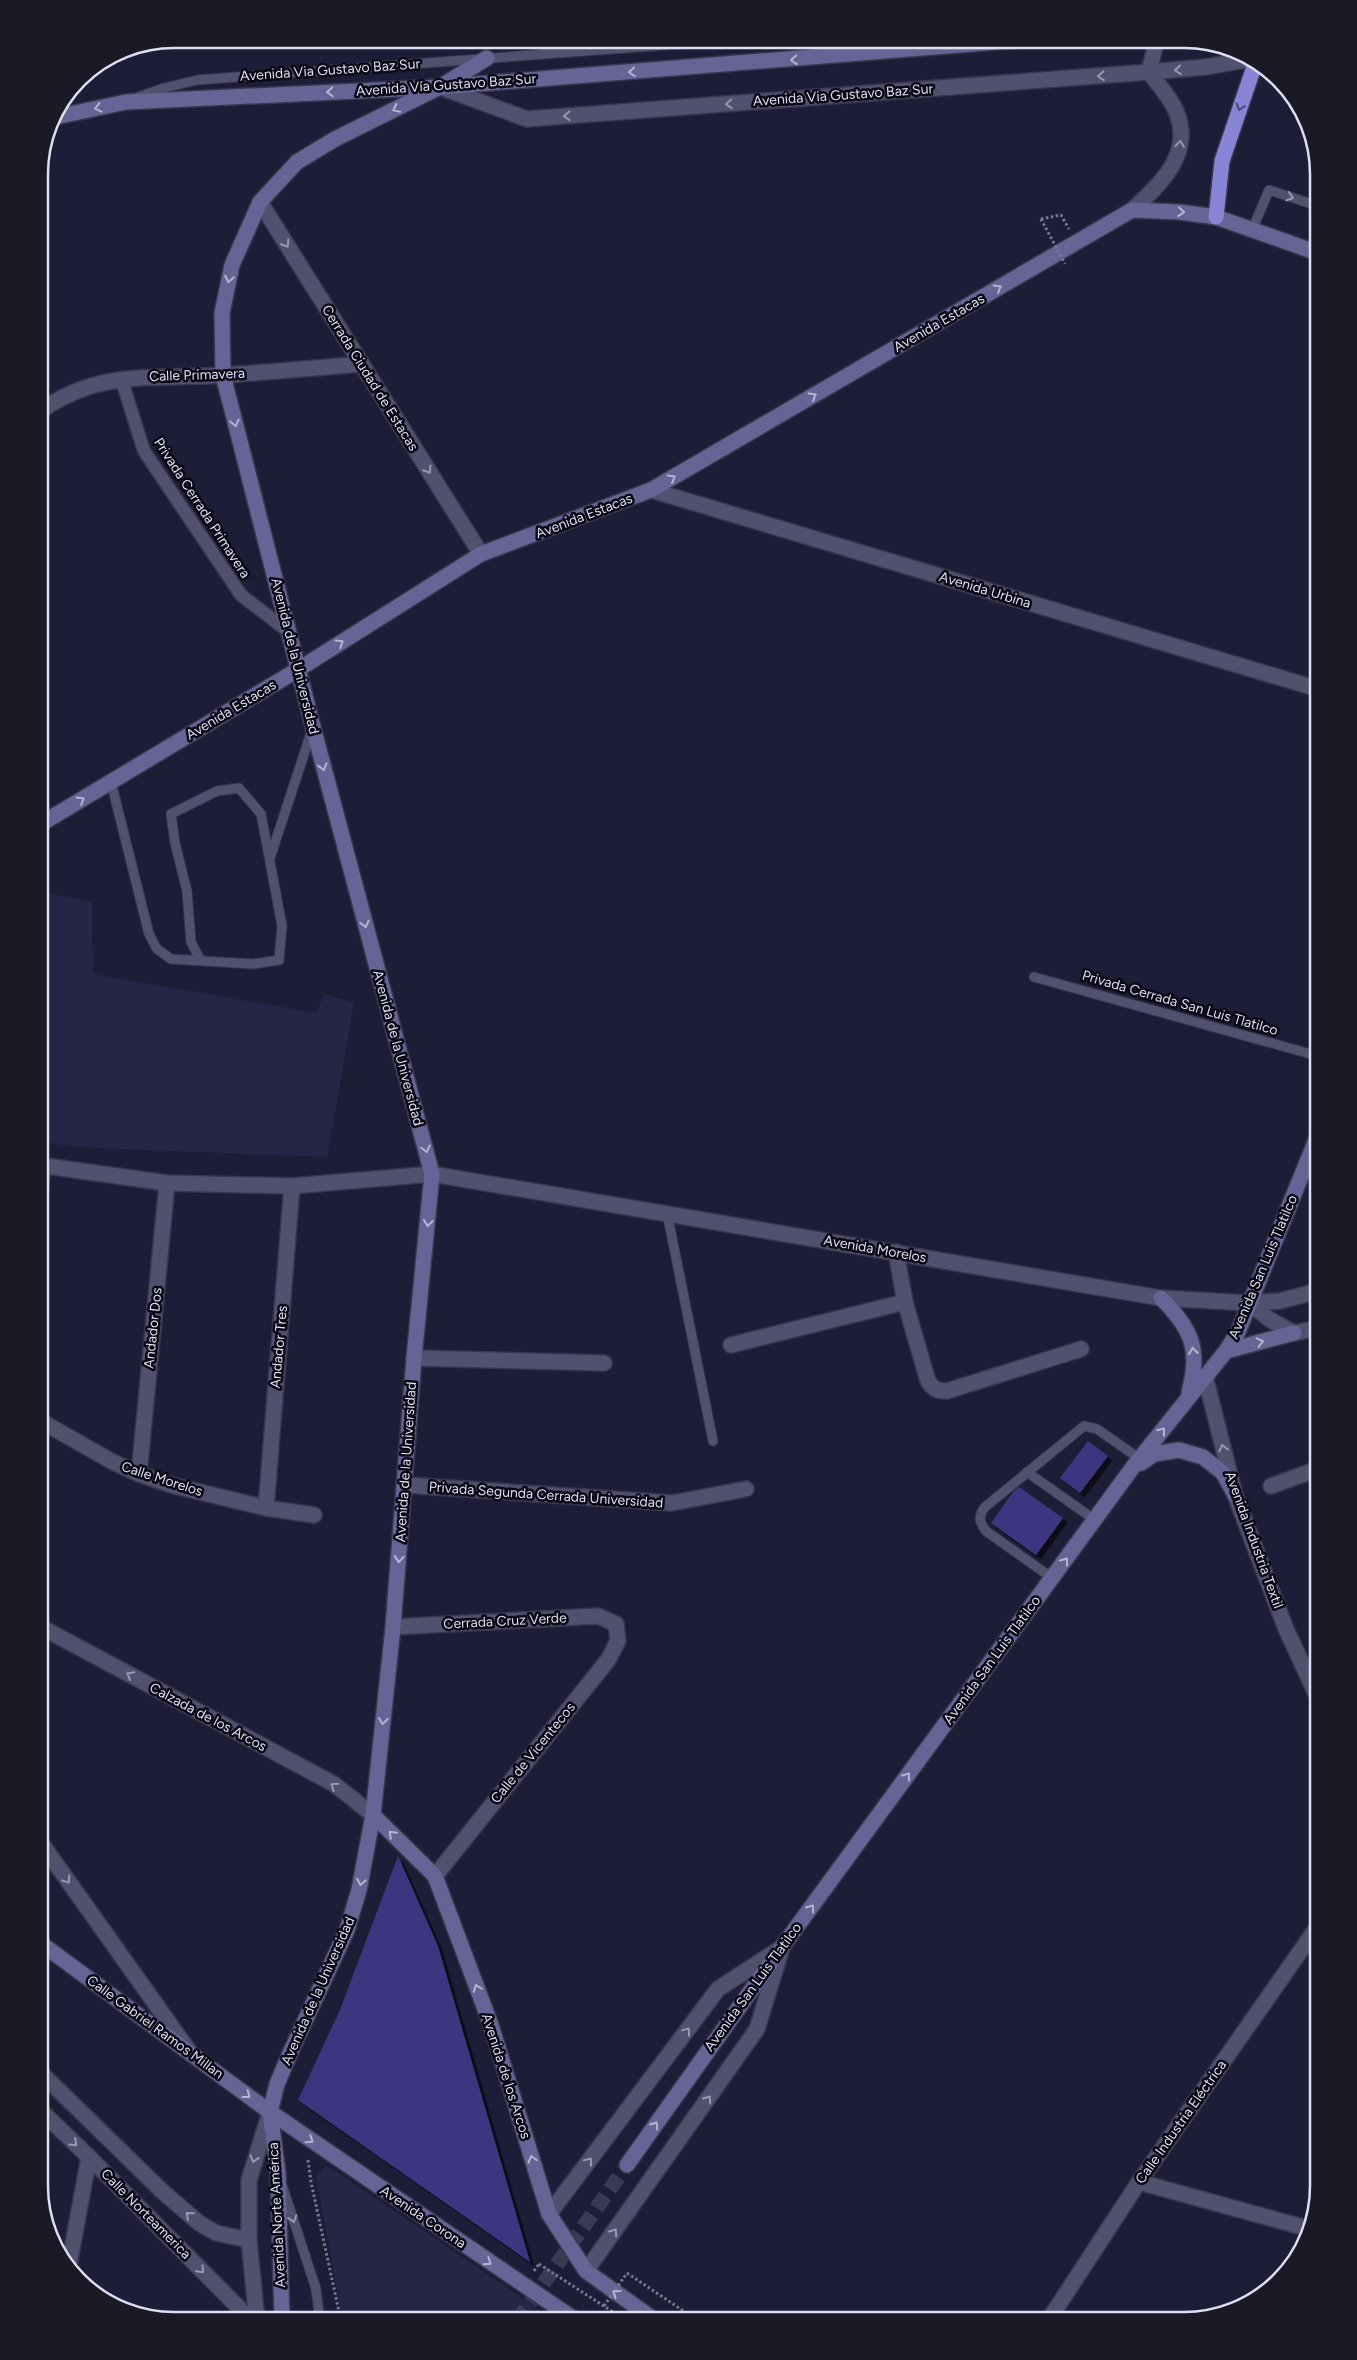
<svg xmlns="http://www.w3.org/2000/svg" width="1357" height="2360" viewBox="0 0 1357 2360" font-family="Figtree,sans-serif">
<defs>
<filter id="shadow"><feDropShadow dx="4.5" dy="4.5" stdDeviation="0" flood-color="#0009"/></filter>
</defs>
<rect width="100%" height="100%" fill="#1e1d38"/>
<g fill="#272546">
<path d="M174 39H366L299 44 117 52 122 49Z"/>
<path d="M39 892 92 902 93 974 317 1013 324 994 354 1003 327 1157 74 1147 39 1141Z"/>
<path d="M326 2165 399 2214 556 2321H343L316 2176Z"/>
</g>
<g fill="#3e3580" filter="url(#shadow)">
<path d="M1088 1441 1108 1456 1080 1493 1060 1478Z"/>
<path d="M1019 1487 1063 1518 1036 1555 991 1523 1013 1492Z"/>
<path d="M398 1856 438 1946 530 2262 298 2100 340 2010Z"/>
</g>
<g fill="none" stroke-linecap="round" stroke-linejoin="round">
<path stroke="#3b3a54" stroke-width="15" stroke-dasharray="15 8" stroke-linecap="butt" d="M517 2321 627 2165"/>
<defs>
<g id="service">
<path d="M543 39 544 54"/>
<path d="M138 97 164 88 197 80 747 39"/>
<path d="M1252 230 1269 190 1318 206"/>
<path d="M111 782 149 934 157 949 171 959 253 964 279 960 282 926 261 814 239 788 217 791 171 814 175 843 187 891 191 942 201 961"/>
<path d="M270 858 312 730"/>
<path d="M1034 977 1318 1056"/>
<path d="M667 1213 713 1441"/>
<path d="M1027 1472 1095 1520"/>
<path d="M1052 1578 986 1531C979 1522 978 1516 985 1507L1084 1426 1097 1429 1140 1459"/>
<path d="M283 2188 316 2289 320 2321"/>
</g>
<path id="pedestrian" d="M121 378 144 451 241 595 289 632"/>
<g id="minor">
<path d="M440 87 527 119 1149 72 1206 67 1251 59"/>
<path d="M260 202 481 554"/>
<path d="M1132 210C1161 184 1194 153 1176 111 1170 97 1158 84 1149 72L1157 39"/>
<path d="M39 412C100 368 155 380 225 375 271 372 316 368 362 364"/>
<path d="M39 1165 167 1183 292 1186 432 1174 1161 1298 1249 1303 1269 1319 1294 1333 1318 1328"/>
<path d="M39 1204 43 1166"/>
<path d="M896 1252 905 1302 928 1381C933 1389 937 1391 947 1391L1081 1349"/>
<path d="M731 1345 905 1302"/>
<path d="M414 1358 604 1363"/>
<path d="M39 1420 111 1461 139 1474 171 1485 266 1508 314 1515"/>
<path d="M139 1474 167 1183"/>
<path d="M405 1485 672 1503 746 1489"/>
<path d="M1271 1486 1318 1469"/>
<path d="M266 1508 292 1186"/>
<path d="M39 1626 334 1784 373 1815"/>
<path d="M393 1627 598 1616 616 1624 618 1641 608 1660 435 1876"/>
<path d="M39 1840 189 2051"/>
<path d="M1139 2182 1306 2228"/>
<path d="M549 2214 718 1989 781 1948"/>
<path d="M69 2265 89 2157"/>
<path d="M586 2271 757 2029 781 1951"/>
</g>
<g id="tertiary">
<path d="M651 490 1318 689"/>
<path d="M1249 1303 1280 1301 1318 1291"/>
<path d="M1205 1376 1235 1495 1286 1629 1318 1698"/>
<path d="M39 2071 163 2192 199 2223 216 2233 249 2240"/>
<path d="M39 2109 89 2157 252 2321"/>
<path d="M257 2321 249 2240V2180L270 2112"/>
<path d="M1048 2321 1139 2182 1318 1926"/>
</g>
<g id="secondary">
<path d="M51 118 126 102 440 87 1034 39"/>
<path d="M39 825 299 669 481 554 651 490 1132 210 1179 212 1216 217 1318 253"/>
<path d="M1161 1298C1191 1328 1201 1349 1189 1392"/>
<path d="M1226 1351 1294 1333"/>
<path d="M1141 1463 1154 1454 1179 1450 1203 1457 1223 1473 1235 1495"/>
<path d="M373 1815 435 1876 491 2025 549 2214 586 2271 656 2321"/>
<path d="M39 1942 270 2112 577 2321"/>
<path d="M627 2165 782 1947 1133 1467 1226 1351 1238 1332 1318 1135"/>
<path d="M282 2321 278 2173 270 2112 277 2084 291 2051 347 1930 359 1890 373 1815 393 1627 414 1358 432 1174 313 727 223 375 222 313 232 265 260 202 297 162 335 139 440 87 487 58"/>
</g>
<path id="trunk" d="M1216 217 1222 161 1256 61"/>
</defs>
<use href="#service" stroke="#38364d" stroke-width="11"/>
<use href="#pedestrian" stroke="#38364d" stroke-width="15"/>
<use href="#minor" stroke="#38364d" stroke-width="18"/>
<use href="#tertiary" stroke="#38364d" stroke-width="18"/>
<use href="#secondary" stroke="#38364d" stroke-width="18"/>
<use href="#trunk" stroke="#38364d" stroke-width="18"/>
<g stroke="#77778e" stroke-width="3" stroke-dasharray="2.5 2.5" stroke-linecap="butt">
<path d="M1041 219 1061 215 1069 229"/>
<path d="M308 2160 311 2182 341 2321"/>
<path d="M534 2271 539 2264"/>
<path d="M627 2273 685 2312 678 2321"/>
</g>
<use href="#service" stroke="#51516f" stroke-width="9"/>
<use href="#pedestrian" stroke="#51516f" stroke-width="12"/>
<use href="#minor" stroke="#51516f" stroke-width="15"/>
<use href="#tertiary" stroke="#51516f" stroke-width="15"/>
<use href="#secondary" stroke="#666495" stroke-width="15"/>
<use href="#trunk" stroke="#8885d6" stroke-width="15"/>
<g stroke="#77778e" stroke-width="3" stroke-dasharray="2.5 2.5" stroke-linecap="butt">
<path d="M1041 219 1065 264"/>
<path d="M539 2264 627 2321"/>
<path d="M604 2306 627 2273"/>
</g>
</g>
<defs><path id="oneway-chevron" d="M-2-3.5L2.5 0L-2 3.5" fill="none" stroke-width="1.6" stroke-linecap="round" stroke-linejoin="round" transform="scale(1.25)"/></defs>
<g stroke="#b5b4d1">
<use href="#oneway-chevron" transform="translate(794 60) rotate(176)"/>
<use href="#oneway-chevron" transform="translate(632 72) rotate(176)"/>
<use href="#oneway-chevron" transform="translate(330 92) rotate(177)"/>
<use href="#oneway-chevron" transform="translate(98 108) rotate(167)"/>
<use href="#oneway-chevron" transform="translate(396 109) rotate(154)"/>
<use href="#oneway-chevron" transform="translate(1181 212) rotate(6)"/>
<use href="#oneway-chevron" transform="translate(229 279) rotate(101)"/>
<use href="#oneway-chevron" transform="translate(998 288) rotate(-30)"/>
<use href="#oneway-chevron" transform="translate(813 396) rotate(-30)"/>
<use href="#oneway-chevron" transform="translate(235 423) rotate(76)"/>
<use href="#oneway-chevron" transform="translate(672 478) rotate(-30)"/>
<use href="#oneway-chevron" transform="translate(340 643) rotate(-32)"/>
<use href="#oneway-chevron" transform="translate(323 767) rotate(75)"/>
<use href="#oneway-chevron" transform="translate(81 800) rotate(-31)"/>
<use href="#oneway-chevron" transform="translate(365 924) rotate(75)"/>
<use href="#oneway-chevron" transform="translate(426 1149) rotate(75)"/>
<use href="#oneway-chevron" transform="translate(428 1223) rotate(96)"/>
<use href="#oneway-chevron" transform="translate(1260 1342) rotate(-14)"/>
<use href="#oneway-chevron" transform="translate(1193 1351) rotate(-97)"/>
<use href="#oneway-chevron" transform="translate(1162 1431) rotate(-52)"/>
<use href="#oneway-chevron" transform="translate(399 1559) rotate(95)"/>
<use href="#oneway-chevron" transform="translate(1065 1561) rotate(-54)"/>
<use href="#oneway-chevron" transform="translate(383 1721) rotate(96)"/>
<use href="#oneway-chevron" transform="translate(907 1776) rotate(-54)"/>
<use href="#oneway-chevron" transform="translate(392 1834) rotate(-135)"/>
<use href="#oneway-chevron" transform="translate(361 1882) rotate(100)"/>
<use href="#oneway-chevron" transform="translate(811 1908) rotate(-54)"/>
<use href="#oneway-chevron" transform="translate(477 1988) rotate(-111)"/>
<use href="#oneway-chevron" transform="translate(247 2095) rotate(37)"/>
<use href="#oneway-chevron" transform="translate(655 2125) rotate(-55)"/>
<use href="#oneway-chevron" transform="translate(310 2140) rotate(34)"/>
<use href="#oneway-chevron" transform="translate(532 2159) rotate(-107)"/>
<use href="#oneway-chevron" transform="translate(488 2262) rotate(34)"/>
<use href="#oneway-chevron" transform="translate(616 2293) rotate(-144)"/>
</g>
<g stroke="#9898b0">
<use href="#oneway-chevron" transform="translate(1178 70) rotate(175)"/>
<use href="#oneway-chevron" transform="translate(1101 76) rotate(176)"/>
<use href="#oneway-chevron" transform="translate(729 104) rotate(176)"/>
<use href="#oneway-chevron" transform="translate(567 116) rotate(176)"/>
<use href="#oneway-chevron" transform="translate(1180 144) rotate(-83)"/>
<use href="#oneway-chevron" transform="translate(1290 197) rotate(18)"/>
<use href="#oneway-chevron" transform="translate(286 244) rotate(58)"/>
<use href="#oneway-chevron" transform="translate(428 470) rotate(58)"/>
<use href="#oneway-chevron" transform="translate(1223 1448) rotate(-104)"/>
<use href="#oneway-chevron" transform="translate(130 1675) rotate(-152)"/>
<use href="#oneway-chevron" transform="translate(334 1786) rotate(-146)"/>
<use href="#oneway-chevron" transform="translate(67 1880) rotate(55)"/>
<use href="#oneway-chevron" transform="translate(687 2031) rotate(-53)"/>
<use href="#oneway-chevron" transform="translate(708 2099) rotate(-55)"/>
<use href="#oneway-chevron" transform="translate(74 2143) rotate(43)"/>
<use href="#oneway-chevron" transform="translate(254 2159) rotate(107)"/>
<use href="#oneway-chevron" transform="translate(589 2161) rotate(-53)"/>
<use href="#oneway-chevron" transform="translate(189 2215) rotate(-139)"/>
<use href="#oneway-chevron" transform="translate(293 2219) rotate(71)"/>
<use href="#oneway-chevron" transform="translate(614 2232) rotate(-55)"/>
<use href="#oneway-chevron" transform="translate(201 2270) rotate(45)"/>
</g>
<use stroke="#484776" href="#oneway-chevron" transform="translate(1240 107) rotate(108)"/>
<g text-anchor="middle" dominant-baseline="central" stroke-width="5" stroke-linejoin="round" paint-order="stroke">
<g font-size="14" fill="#dfdff2" stroke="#090915">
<text transform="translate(330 70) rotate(-4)">Avenida Via Gustavo Baz Sur</text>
<text transform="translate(446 85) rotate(-4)">Avenida Vía Gustavo Baz Sur</text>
<text transform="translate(843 95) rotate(-4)">Avenida Via Gustavo Baz Sur</text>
<text transform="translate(939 323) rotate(-30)">Avenida Estacas</text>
<text transform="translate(197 375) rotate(-2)">Calle Primavera</text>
<text transform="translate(370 378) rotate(58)">Cerrada Ciudad de Estacas</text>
<text transform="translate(202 508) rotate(57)">Privada Cerrada Primavera</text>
<text transform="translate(584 516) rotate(-21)">Avenida Estacas</text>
<text transform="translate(985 590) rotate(17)">Avenida Urbina</text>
<text transform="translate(295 656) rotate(76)">Avenida de la Universidad</text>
<text transform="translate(231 710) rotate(-31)">Avenida Estacas</text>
<text transform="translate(1180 1003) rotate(16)">Privada Cerrada San Luis Tlatilco</text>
<text transform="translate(398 1048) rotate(75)">Avenida de la Universidad</text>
<text transform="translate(875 1249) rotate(10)">Avenida Morelos</text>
<text transform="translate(1263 1267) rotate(-67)">Avenida San Luis Tlatilco</text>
<text transform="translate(153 1328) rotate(-84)">Andador Dos</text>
<text transform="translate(279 1347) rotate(-85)">Andador Tres</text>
<text transform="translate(406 1462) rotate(-86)">Avenida de la Universidad</text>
<text transform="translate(162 1479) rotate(18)">Calle Morelos</text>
<text transform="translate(546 1495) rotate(4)">Privada Segunda Cerrada Universidad</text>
<text transform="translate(1254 1540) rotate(70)">Avenida Industria Textil</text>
<text transform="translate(505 1621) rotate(-3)">Cerrada Cruz Verde</text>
<text transform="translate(992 1660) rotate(-54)">Avenida San Luis Tlatilco</text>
<text transform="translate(208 1717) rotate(28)">Calzada de los Arcos</text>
<text transform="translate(533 1753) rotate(-51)">Calle de Vicentecos</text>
<text transform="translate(753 1987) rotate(-54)">Avenida San Luis Tlatilco</text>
<text transform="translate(318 1991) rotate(-66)">Avenida de la Universidad</text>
<text transform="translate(155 2027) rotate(36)">Calle Gabriel Ramos Millan</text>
<text transform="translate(506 2076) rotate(72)">Avenida de los Arcos</text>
<text transform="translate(1181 2122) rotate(-55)">Calle Industria Eléctrica</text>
<text transform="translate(146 2214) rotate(45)">Calle Norteamerica</text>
<text transform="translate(277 2215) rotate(-93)">Avenida Norte América</text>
<text transform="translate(423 2217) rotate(34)">Avenida Corona</text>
</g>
</g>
<path d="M0 0H1357V2360H0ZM174 48H1184A126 126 0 0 1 1310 174V2186A126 126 0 0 1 1184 2312H174A126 126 0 0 1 48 2186V174A126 126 0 0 1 174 48Z" fill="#1a1a27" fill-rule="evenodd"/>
<path fill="none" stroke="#dfdff2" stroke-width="2.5" d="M174 48H1184A126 126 0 0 1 1310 174V2186A126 126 0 0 1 1184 2312H174A126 126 0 0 1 48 2186V174A126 126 0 0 1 174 48Z"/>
</svg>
